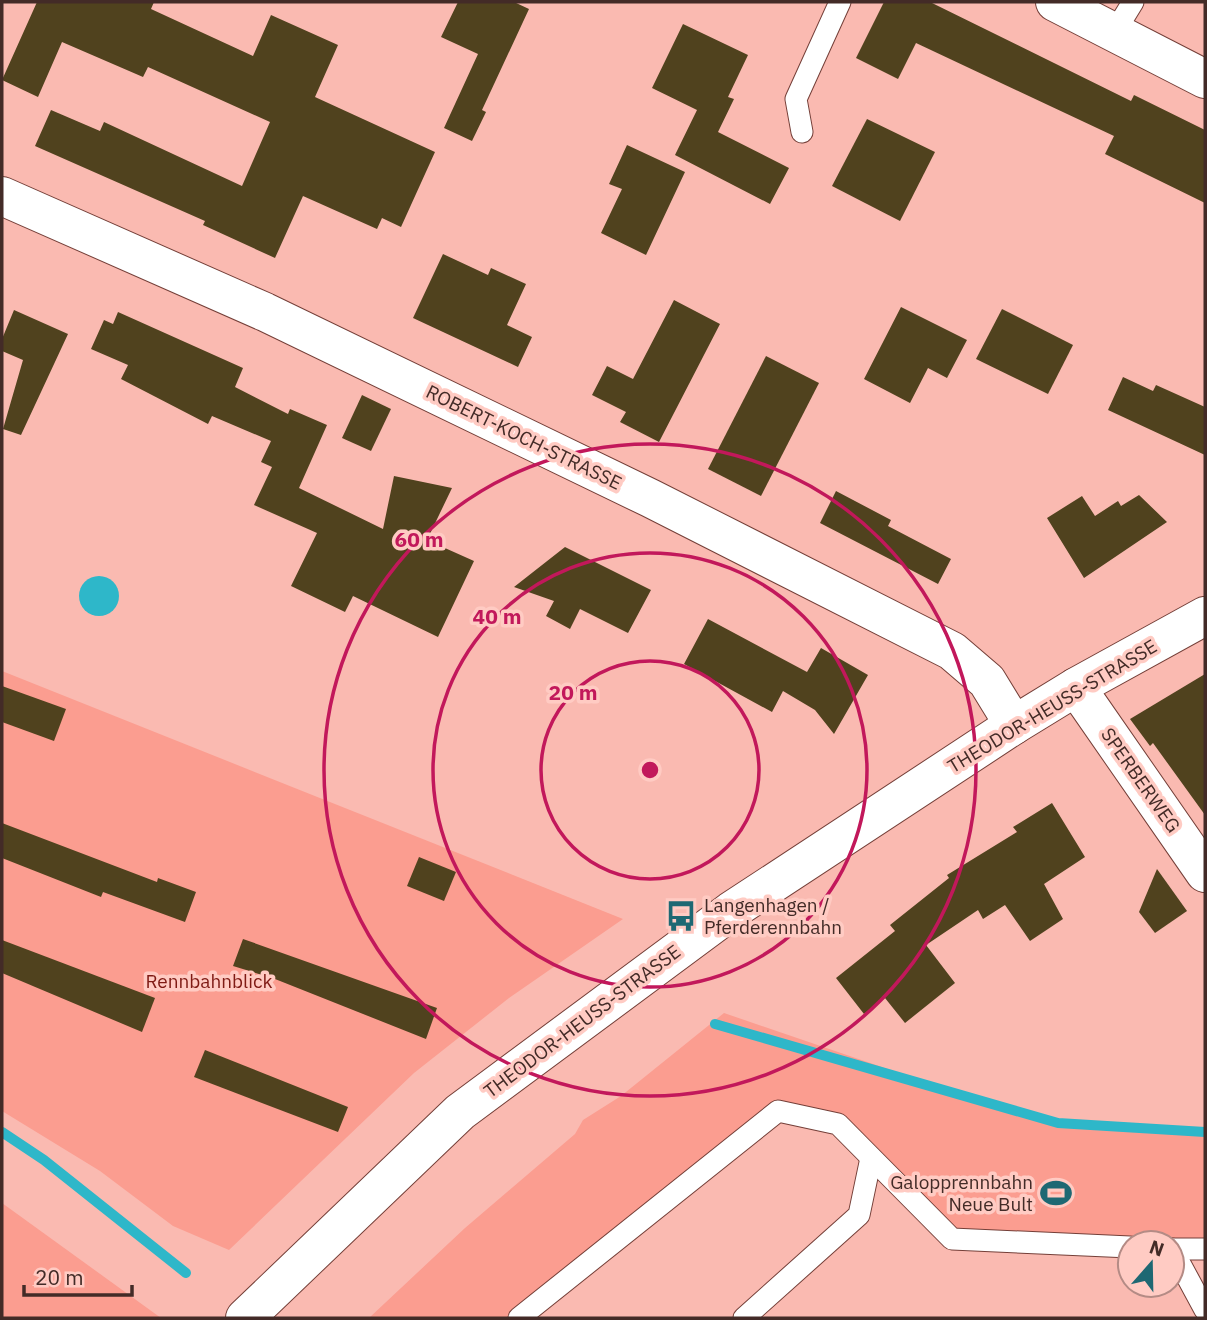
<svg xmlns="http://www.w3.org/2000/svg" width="1207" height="1320" viewBox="0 0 1207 1320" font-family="'IBM Plex Sans',sans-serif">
<rect width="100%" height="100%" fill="#fabab1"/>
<g fill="#fb9d90">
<path d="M2 671 623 919 509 998 414 1073 229 1250 173 1226 100 1171 2 1111Z"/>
<path d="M724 1013 917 1079 1067 1126 1205 1127V1249L1172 1243 952 1239 838 1124 778 1111 519 1318H369L465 1228 575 1134 583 1120 621 1096Z"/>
<path d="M2 1203 161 1318H2Z"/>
</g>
<circle fill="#2eb7c9" cx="99" cy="596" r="20"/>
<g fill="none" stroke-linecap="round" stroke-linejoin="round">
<g stroke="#2eb7c9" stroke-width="10">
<path d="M715 1024 1058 1123 1205 1132"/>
<path d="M2 1132 44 1160 186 1273"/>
</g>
</g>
<g fill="#50421e">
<path d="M37 2H154L151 9 253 56 271 15 338 45 315 97 435 152 401 227 382 218 377 229 303 196 275 258 203 225 205 221 35 146 51 110 100 131 104 122 242 186 270 122 148 67 143 77 62 42 38 97 2 80Z"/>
<path d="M458 2H514L529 9 482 110 486 112 472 141 444 128 478 54 441 37Z"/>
<path d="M884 2H930L1131 101 1134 95 1205 130V203L1105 154 1114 136 916 43 898 79 856 58Z"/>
<path d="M683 24 748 55 728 97 734 99 718 132 789 168 770 204 675 155 697 110 652 88Z"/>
<path d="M867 119 935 152 900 221 832 186Z"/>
<path d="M627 145 685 172 646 255 601 233 622 189 609 184Z"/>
<path d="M443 254 488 275 491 268 526 284 507 325 532 337 518 367 413 318Z"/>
<path d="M674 300 720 324 659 442 620 422 626 412 592 395 607 366 633 379Z"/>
<path d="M901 307 967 340 947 378 928 368 910 403 864 379Z"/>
<path d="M1002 309 1073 345 1048 394 976 359Z"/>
<path d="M14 310 68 334 21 435 3 429 23 360 2 351V339Z"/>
<path d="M118 312 243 368 235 387 288 414 290 409 327 425 299 488 383 529 394 476 452 488 427 540 474 561 438 637 353 596 345 612 291 586 317 533 254 505 272 467 261 462 271 441 212 416 208 424 121 379 128 365 91 349 104 320 113 324Z"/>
<path d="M766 356 819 383 761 496 708 469Z"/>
<path d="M1123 377 1153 391 1156 385 1205 407V455L1108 410Z"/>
<path d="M362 395 391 409 371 451 342 438Z"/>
<path d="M836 491 891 520 888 526 951 559 938 584 820 523Z"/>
<path d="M1139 495 1167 522 1084 578 1047 518 1082 496 1095 516 1118 501 1121 506Z"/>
<path d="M565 547 651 590 628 633 580 609 570 629 546 616 554 601 514 587Z"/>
<path d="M708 619 807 672 821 648 868 675 834 734 815 710 783 691 772 712 684 664Z"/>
<path d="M1205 674V815L1153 743 1150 746 1130 719Z"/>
<path d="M2 686 66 709 54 741 2 722Z"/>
<path d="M1052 803 1085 857 1044 884 1063 919 1030 941 1005 905 983 919 978 910 926 945 955 983 905 1023 885 998 864 1014 836 978 895 931 890 925 949 878 947 875 1017 832 1013 827Z"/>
<path d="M2 823 157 882 158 878 196 892 185 922 103 892 101 897 2 858Z"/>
<path d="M419 857 456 872 444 901 407 886Z"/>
<path d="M1157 869 1187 911 1155 933 1139 912Z"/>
<path d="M243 939 437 1008 426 1039 275 979 233 966Z"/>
<path d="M2 940 155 998 142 1032 2 973Z"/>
<path d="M205 1050 348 1107 338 1132 194 1077Z"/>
</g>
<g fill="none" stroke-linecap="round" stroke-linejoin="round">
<defs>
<g id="lane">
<path d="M1114 33 1133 2"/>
<path d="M802 132 796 99 840 2"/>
<path d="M1172 1249 1205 1310"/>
<path d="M1172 1249H1205"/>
<path d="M519 1318 778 1111 838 1124 952 1239 1130 1247"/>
<path d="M744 1318 859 1215 871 1158"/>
</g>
<g id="street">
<path d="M1055 2 1205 79"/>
<path d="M2 196 265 312 650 498 952 651 987 681 1014 725"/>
<path d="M1076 687 1205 873"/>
</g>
<path id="secondary" d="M245 1318 460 1112 731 911 1014 725 1076 687 1205 616"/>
</defs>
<use href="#lane" stroke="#743f38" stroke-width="23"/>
<use href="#street" stroke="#743f38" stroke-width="40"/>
<use href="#secondary" stroke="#743f38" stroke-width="40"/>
<use href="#lane" stroke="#fff" stroke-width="21"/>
<use href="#street" stroke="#fff" stroke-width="38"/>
<use href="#secondary" stroke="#fff" stroke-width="38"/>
</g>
<g fill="none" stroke="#c2185b" stroke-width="3.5">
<circle cx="650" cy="770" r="109"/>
<circle cx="650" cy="770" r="217"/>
<circle cx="650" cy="770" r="326"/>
</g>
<defs>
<symbol id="bus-bare" viewBox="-9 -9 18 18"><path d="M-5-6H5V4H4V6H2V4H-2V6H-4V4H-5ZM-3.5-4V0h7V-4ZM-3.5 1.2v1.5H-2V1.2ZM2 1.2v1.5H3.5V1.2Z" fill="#1e6873" stroke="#ffcbc3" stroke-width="2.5" paint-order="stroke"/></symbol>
<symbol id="stadium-bare" viewBox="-9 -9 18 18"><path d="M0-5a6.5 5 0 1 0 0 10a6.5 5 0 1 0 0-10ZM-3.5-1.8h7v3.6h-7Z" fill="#1e6873" stroke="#ffcbc3" stroke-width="2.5" paint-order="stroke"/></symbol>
</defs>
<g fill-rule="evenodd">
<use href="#bus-bare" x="659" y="894" width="44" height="44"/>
<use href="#stadium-bare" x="1034" y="1171" width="44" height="44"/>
</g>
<g text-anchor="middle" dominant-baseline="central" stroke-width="7" stroke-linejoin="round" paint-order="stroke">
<g font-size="19" fill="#432b27" stroke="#ffcbc3">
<text transform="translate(524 437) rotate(26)">ROBERT-KOCH-STRASSE</text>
<text transform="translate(1052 706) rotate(-31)">THEODOR-HEUSS-STRASSE</text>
<text transform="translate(1141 780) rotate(55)">SPERBERWEG</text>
<text transform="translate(582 1021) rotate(-37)">THEODOR-HEUSS-STRASSE</text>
</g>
<g font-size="19" fill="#432b27" stroke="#ffcbc3" text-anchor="start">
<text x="704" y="905">Langenhagen /<tspan x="704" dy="22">Pferderennbahn</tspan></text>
<text x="1033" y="1182" text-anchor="end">Galopprennbahn<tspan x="1033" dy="22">Neue Bult</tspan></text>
</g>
<g font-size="19" fill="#7f1a14" stroke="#ffcbc3">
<text x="209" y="981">Rennbahnblick</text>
</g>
</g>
<circle cx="650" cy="770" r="10" fill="#c2185b" stroke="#ffcbc3" stroke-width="3.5"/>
<g font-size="21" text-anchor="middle" font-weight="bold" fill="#c2185b" stroke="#ffcbc3" stroke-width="7" stroke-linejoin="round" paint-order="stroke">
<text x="419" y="547">60 m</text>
<text x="497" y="624">40 m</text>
<text x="573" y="700">20 m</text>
</g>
<rect width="1207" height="1320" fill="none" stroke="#432b27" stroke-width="7"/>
<g transform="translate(1151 1264) rotate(20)"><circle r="33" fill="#ffcbc3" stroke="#b48b85" stroke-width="2"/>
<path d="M0-5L12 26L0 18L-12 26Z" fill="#1e6873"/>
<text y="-10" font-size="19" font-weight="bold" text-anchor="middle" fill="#432b27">N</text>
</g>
<path d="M24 1285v10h108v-10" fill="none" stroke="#432b27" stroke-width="3.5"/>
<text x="35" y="1285" font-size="21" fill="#432b27" stroke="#ffcbc3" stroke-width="5" paint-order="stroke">20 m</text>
</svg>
